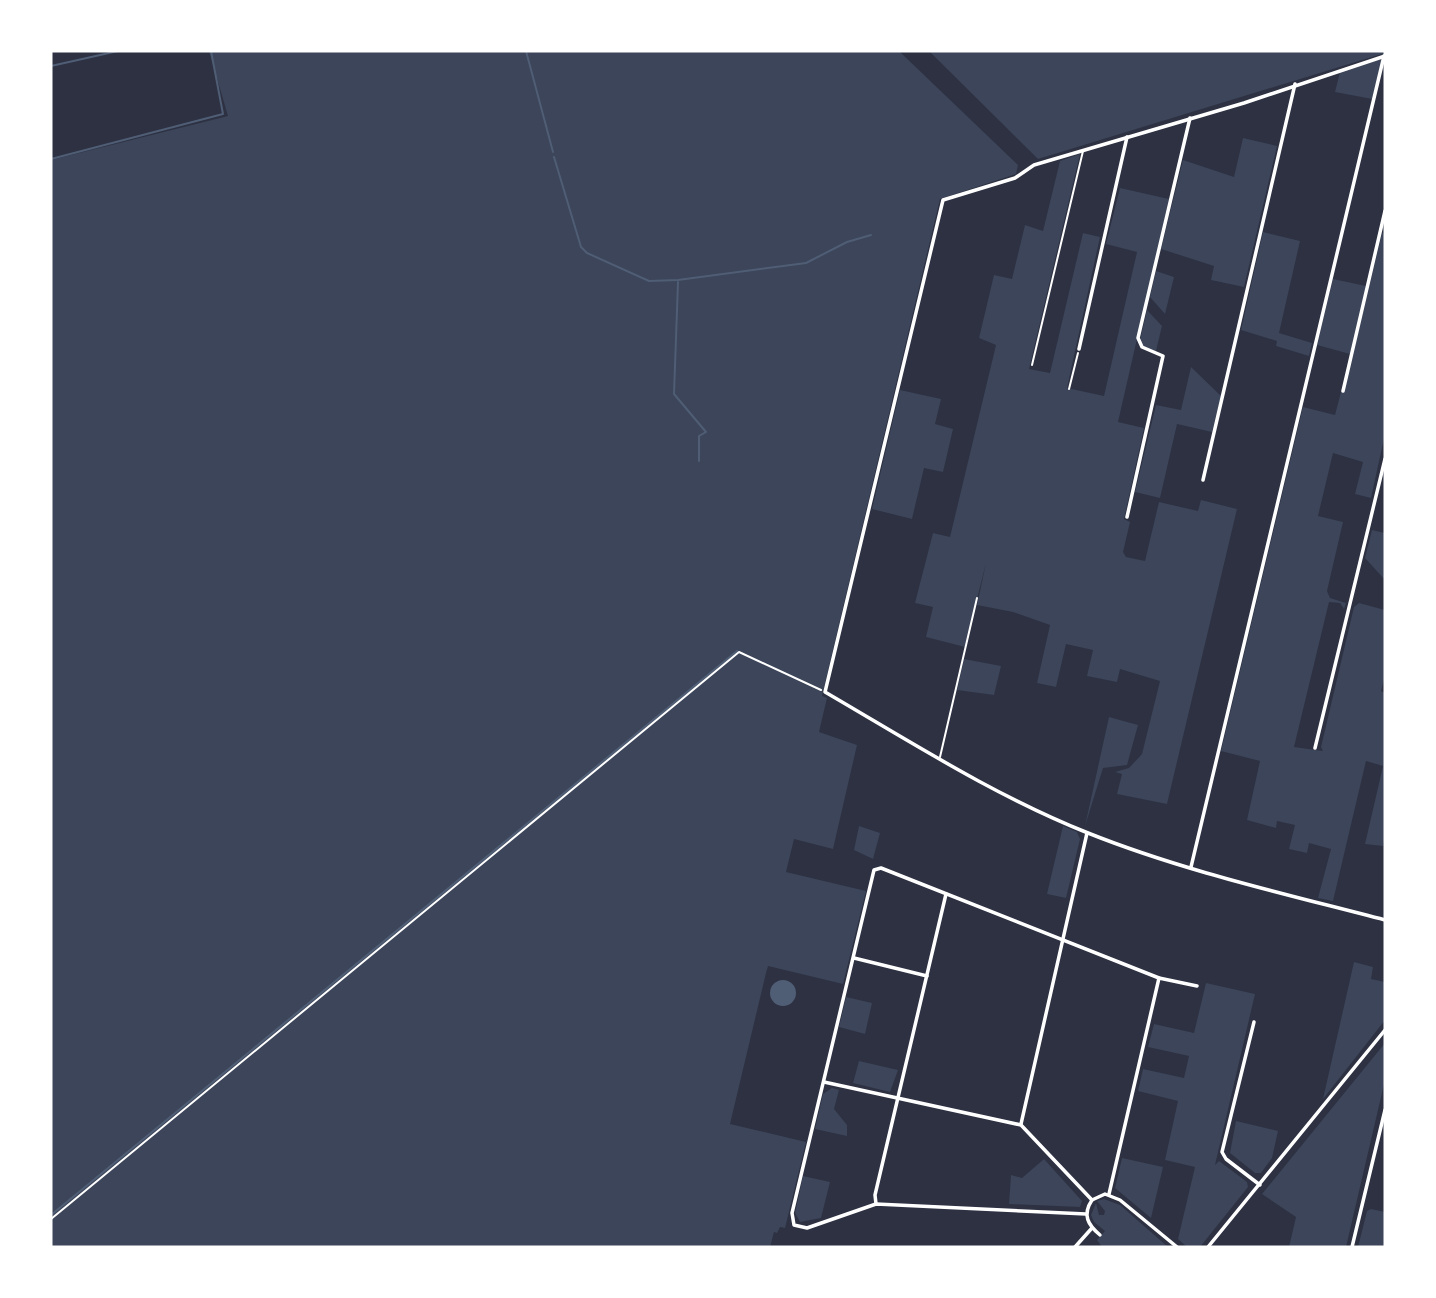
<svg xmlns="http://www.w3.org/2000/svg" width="1436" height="1298" viewBox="0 0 1436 1298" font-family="Figtree,sans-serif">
<rect width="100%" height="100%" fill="#2d3142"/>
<g fill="#3c4559">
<path d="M209 51H899L1018 165 1016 174 940 199 822 696 827 698 819 732 857 745 833 849 794 839 786 872 866 891 843 984 768 966 766 973 730 1124 806 1142 785 1228 780 1227 777 1233 774 1232 770 1247H51V160L228 116Z"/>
<path d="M929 51H1385V53L1038 159Z"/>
<path d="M1382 59 1372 99 1335 92 1340 72Z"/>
<path d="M1243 138 1277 146 1244 287 1211 280 1214 266 1161 249 1183 160 1234 177Z"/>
<path d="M1080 154 1029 369 1050 373 1083 233 1100 237 1067 388 1104 396 1137 252 1106 244 1120 188 1169 199 1118 422 1144 428 1124 519 1130 522 1123 552 1126 557 1145 561 1159 502 1198 511 1201 500 1237 509 1167 804 1117 794 1122 774 1115 772 1129 768 1142 754 1160 681 1120 669 1117 682 1087 676 1093 650 1066 644 1056 687 1037 683 1050 625 1013 612 977 605 986 563 965 647 926 637 933 607 915 603 933 533 950 537 996 345 979 338 994 275 1012 279 1025 225 1043 231 1060 161Z"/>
<path d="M1263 232 1300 241 1279 333 1312 343 1309 356 1276 346 1277 341 1241 330Z"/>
<path d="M1382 233 1385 234V434L1371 498 1355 494 1363 462 1333 453 1318 516 1343 522 1327 591 1330 598 1346 603 1344 609 1340 603 1329 602 1294 747 1323 751 1321 747 1354 607 1359 603 1385 610V675L1381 691 1385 693V834L1383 846 1365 844 1383 766 1366 761 1333 901 1318 898 1331 849 1309 843 1307 853 1289 849 1295 825 1277 821 1276 828 1247 820 1260 761 1221 751 1303 407 1335 415 1341 392H1344Z"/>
<path d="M1156 271 1174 277 1165 314 1150 297Z"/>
<path d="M1333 279 1366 286 1350 354 1317 345Z"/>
<path d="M1147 310 1162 326 1156 351 1143 346 1140 340Z"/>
<path d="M1191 367 1221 396 1212 432 1177 424 1160 498 1135 492 1156 405 1181 410Z"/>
<path d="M900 390 941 399 935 424 953 429 943 472 924 468 912 519 872 509Z"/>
<path d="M1372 530 1385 533V580L1365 558Z"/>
<path d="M964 659 1001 666 994 695 957 690Z"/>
<path d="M1109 717 1138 725 1127 765 1103 768 1085 826Z"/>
<path d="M859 826 880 833 873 859 854 850Z"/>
<path d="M1063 826 1077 832 1080 839 1066 898 1047 894Z"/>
<path d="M1354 962 1373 967 1371 979 1385 982V1020L1323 1099Z"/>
<path d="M1206 983 1255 994 1215 1165 1219 1161 1247 1182 1248 1187 1200 1247H1187L1178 1239 1195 1167 1165 1160 1178 1101 1138 1091 1143 1069 1184 1078 1189 1056 1148 1047 1154 1024 1194 1033Z"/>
<path d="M846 997 872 1003 865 1034 839 1027Z"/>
<path d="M1385 1043V1080L1346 1247H1289L1296 1217 1262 1194Z"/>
<path d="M859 1061 898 1070 890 1092 853 1083Z"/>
<path d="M832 1088 839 1090 834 1109 847 1125V1136L815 1129 823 1094Z"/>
<path d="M1236 1121 1278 1131 1272 1158 1261 1173H1255L1230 1153Z"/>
<path d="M1122 1158 1163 1167 1151 1218 1115 1188Z"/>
<path d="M1044 1159 1082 1201 1080 1207 1009 1204 1011 1175 1022 1178Z"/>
<path d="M803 1176 830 1182 821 1218 800 1222 795 1213Z"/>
<path d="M1104 1199 1120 1205 1168 1247H1102L1097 1240 1105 1231 1094 1222 1091 1215 1096 1203 1099 1215H1104L1105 1211 1097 1201Z"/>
<path d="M1371 1209 1385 1212V1247H1358L1367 1211Z"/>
</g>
<circle fill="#4f5d75" cx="783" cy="993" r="13"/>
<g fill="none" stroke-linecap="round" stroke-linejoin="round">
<g stroke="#4f5d75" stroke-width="2">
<path d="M526 51 553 152"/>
<path d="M51 66 118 51"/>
<path d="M554 157 581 247 587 253 649 281 678 280 806 263 847 242 871 235"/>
<path d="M51 159 223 114 211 51"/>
<path d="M678 282 674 394 706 432 699 436V461"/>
<path d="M51 1215 737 651"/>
</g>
<g stroke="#fff" stroke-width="2">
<path d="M1069 389 1078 353"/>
<path d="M51 1219 739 652 821 690"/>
</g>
<g stroke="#fff" stroke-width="2">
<path d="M1032 365 1083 151"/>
<path d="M940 757 977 598"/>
</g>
<g stroke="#fff" stroke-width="3.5">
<path d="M1385 56 1244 103 1034 165 1015 178 943 200 825 692C911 742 995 796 1088 833 1183 871 1286 894 1385 920"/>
<path d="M1079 349 1127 137"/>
<path d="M1343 391 1385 211"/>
<path d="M1203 480 1295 84"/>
<path d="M1127 517 1163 356 1142 347 1138 338 1190 118"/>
<path d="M1315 748 1385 459"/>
<path d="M1191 867 1384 56"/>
<path d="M854 958 927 976"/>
<path d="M1254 1022 1222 1152 1226 1159 1260 1185"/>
<path d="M824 1082 1021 1125 1092 1200"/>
<path d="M1021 1124 1087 833"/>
<path d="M1109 1194 1159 978"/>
<path d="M876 1204 875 1195 946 894"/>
<path d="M1086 1214 876 1204 807 1228 794 1225 792 1213 874 870 881 868 1159 978 1197 986"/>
<path d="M1100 1235C1088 1225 1082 1215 1092 1200L1105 1194 1120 1200 1177 1247"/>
<path d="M1075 1247 1092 1228"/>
<path d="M1208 1247 1385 1030"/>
<path d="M1352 1247 1385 1110"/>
</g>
</g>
<rect width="1436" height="1298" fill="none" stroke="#ffffff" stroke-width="105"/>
</svg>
